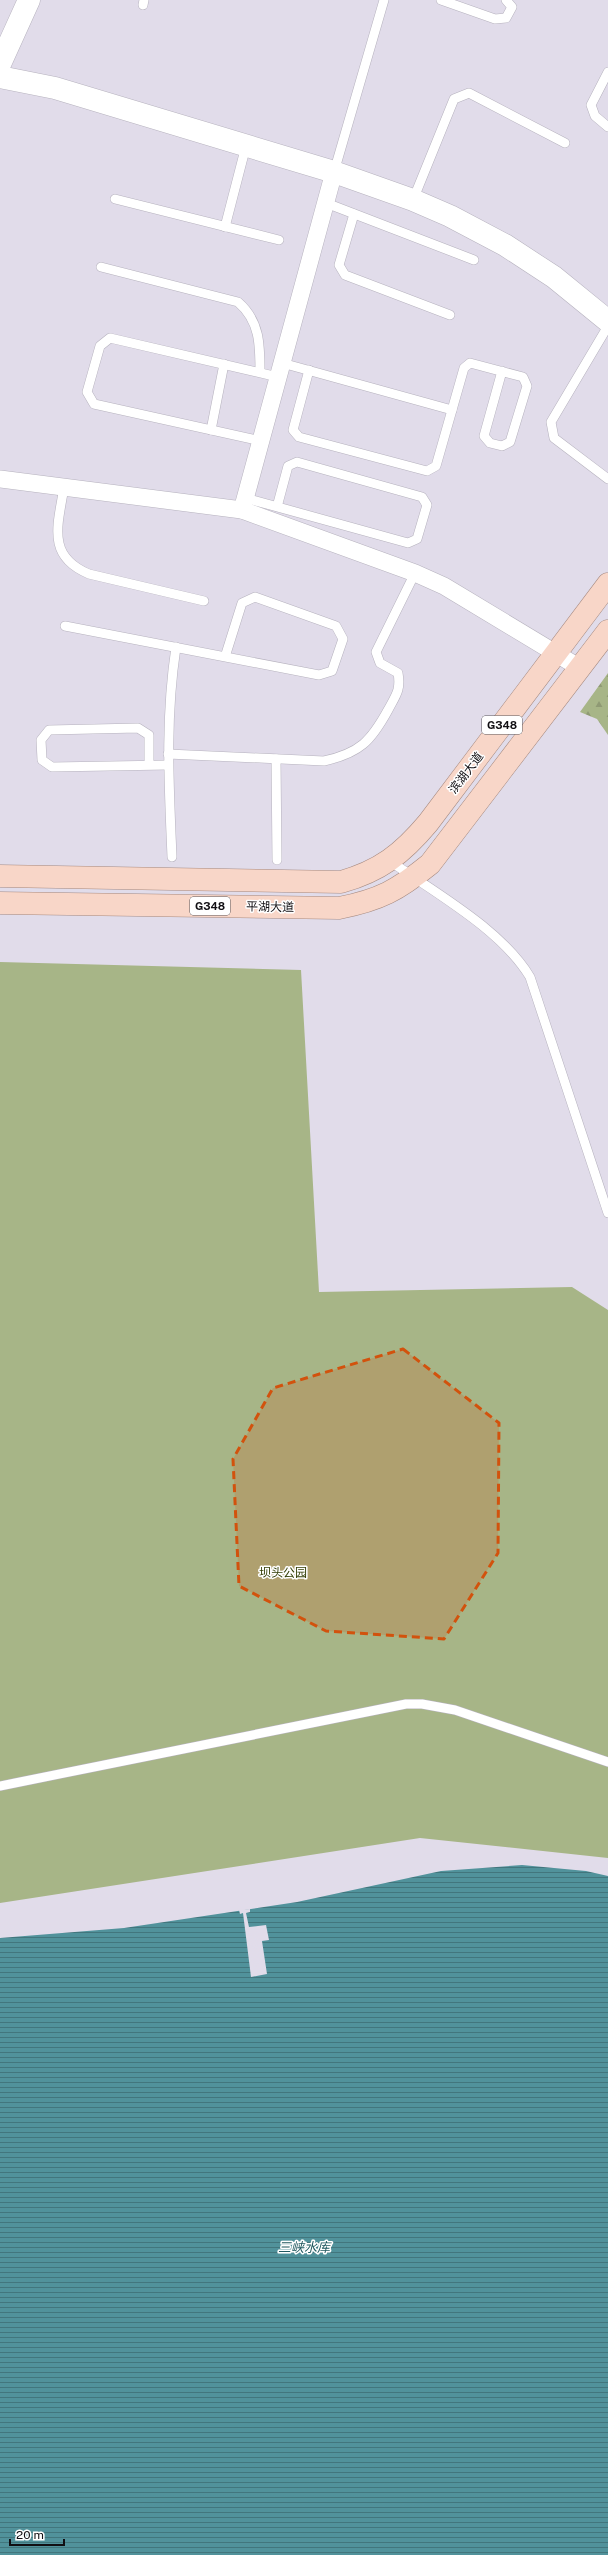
<svg xmlns="http://www.w3.org/2000/svg" width="608" height="2555" viewBox="0 0 608 2555" font-family="'Public Sans','Noto Sans SC',sans-serif">
<defs>
<pattern id="forest-firs" width="22" height="20" patternUnits="userSpaceOnUse"><rect width="22" height="20" fill="#a7b587"/><path d="M5 1l3.5 6h-7zM16 11l3.5 6h-7z" fill="#8f9a74"/></pattern>
<pattern id="water-rules" width="6" height="5" patternUnits="userSpaceOnUse"><rect width="6" height="5" fill="#51929b"/><path d="M0 2.5h6" fill="none" stroke="#42767d"/></pattern>
</defs>
<rect width="100%" height="100%" fill="#e1dcea"/>
<path fill="url(#forest-firs)" d="M608 673V735L597 719 580 712Z"/>
<path fill="#a7b587" d="M0 962 301 970 319 1292 572 1287 608 1310V1858L420 1838 0 1903Z"/>
<path fill="url(#water-rules)" d="M522 1865 586 1871 608 1876V2555H0V1938L124 1928 297 1902 441 1871Z"/>
<path fill="#e1dcea" d="M250 1909V1912L246 1913 249 1927 266 1925 269 1940 262 1941 267 1974 251 1977 243 1913 240 1914 239 1910Z"/>
<g fill="none" stroke-linecap="round" stroke-linejoin="round">
<defs>
<g id="service">
<path d="M441 0 495 19 506 18 512 7 506 0"/>
<path d="M143 5 144 0"/>
<path d="M608 72 591 105 595 116 608 127"/>
<path d="M334 172 384 0"/>
<path d="M115 199 279 240"/>
<path d="M413 200 454 99 469 93 565 143"/>
<path d="M326 203 474 260"/>
<path d="M354 214 339 265 345 275 450 315"/>
<path d="M225 227 246 146"/>
<path d="M101 267 238 302C260 321 260 345 260 372"/>
<path d="M608 326 551 422 554 438 608 479"/>
<path d="M282 363 452 410"/>
<path d="M309 370 293 430 299 437 427 471 436 466 464 368 470 363 523 377 527 386 510 442 502 446 490 443 484 436 502 371"/>
<path d="M211 430 224 364"/>
<path d="M261 441 94 404 87 392 100 346 110 338 278 377"/>
<path d="M64 487C58 525 46 556 89 574L204 601"/>
<path d="M245 498 408 543 417 539 427 505 422 497 297 462 288 466 277 507"/>
<path d="M65 626 319 675 332 671 343 639 336 626 255 597 242 603 225 657"/>
<path d="M168 754 324 761C360 753 371 741 388 710 396 695 401 690 398 673L380 663 376 652 415 573"/>
<path d="M276 759 277 860"/>
<path d="M149 765V735L138 728 49 730 41 740 42 760 52 767 168 765"/>
<path d="M172 857C169 785 165 720 176 647"/>
<path d="M390 861C435 893 501 929 530 977L608 1213"/>
<path d="M0 1786 406 1704H422L455 1710 608 1762"/>
</g>
<g id="minor">
<path d="M0 479 242 510 415 573 444 586 580 668"/>
<path d="M242 510 334 172"/>
</g>
<g id="secondary">
<path d="M0 64 29 0"/>
<path d="M0 77 55 88 334 172 413 200 450 216 505 245 554 277 608 321"/>
</g>
<g id="trunk">
<path d="M0 876 341 882C380 871 402 854 428 823L608 584"/>
<path d="M0 903 339 908C380 900 398 890 430 864L608 631"/>
</g>
</defs>
<use href="#service" stroke="#b6b2be" stroke-width="10"/>
<use href="#minor" stroke="#b6b2be" stroke-width="18"/>
<use href="#secondary" stroke="#b6b2be" stroke-width="23"/>
<use href="#trunk" stroke="#a68a80" stroke-width="23"/>
<use href="#service" stroke="#fff" stroke-width="9"/>
<use href="#minor" stroke="#fff" stroke-width="17"/>
<use href="#secondary" stroke="#fff" stroke-width="22"/>
<use href="#trunk" stroke="#f8d6c8" stroke-width="22"/>
</g>
<path fill="#d2520d" fill-opacity="0.2" stroke="#d2520d" stroke-width="3" stroke-dasharray="8 5" stroke-linejoin="round" d="M403 1349 499 1423 498 1553 444 1639 326 1631 239 1586 233 1459 273 1388Z"/>
<g text-anchor="middle" dominant-baseline="central" stroke-width="3" stroke-linejoin="round" paint-order="stroke">
<g fill="#fff" stroke="#58575a" stroke-width="1">
<rect x="482" y="716" width="40" height="18" rx="3"/>
<rect x="190" y="897" width="40" height="18" rx="3"/>
</g>
<g font-size="11" font-weight="bold" fill="#110f13">
<text x="502" y="725">G348</text>
<text x="210" y="906">G348</text>
</g>
<g font-size="12" fill="#110f13" stroke="#fff">
<text transform="translate(466 773) rotate(-53)">滨湖大道</text>
<text transform="translate(270 907) rotate(1)">平湖大道</text>
</g>
<g font-size="12" fill="#323e05" stroke="#fff">
<text x="283" y="1573">坝头公园</text>
</g>
<g font-size="13" font-style="italic" fill="#20585f" stroke="#fff">
<text x="304" y="2247">三峡水库</text>
</g>
</g>
<path d="M10 2539v6h54v-6" fill="none" stroke="#110f13" stroke-width="2"/>
<text x="16" y="2539" font-size="12" fill="#110f13" stroke="#ffffff" stroke-width="3" paint-order="stroke">20 m</text>
</svg>
